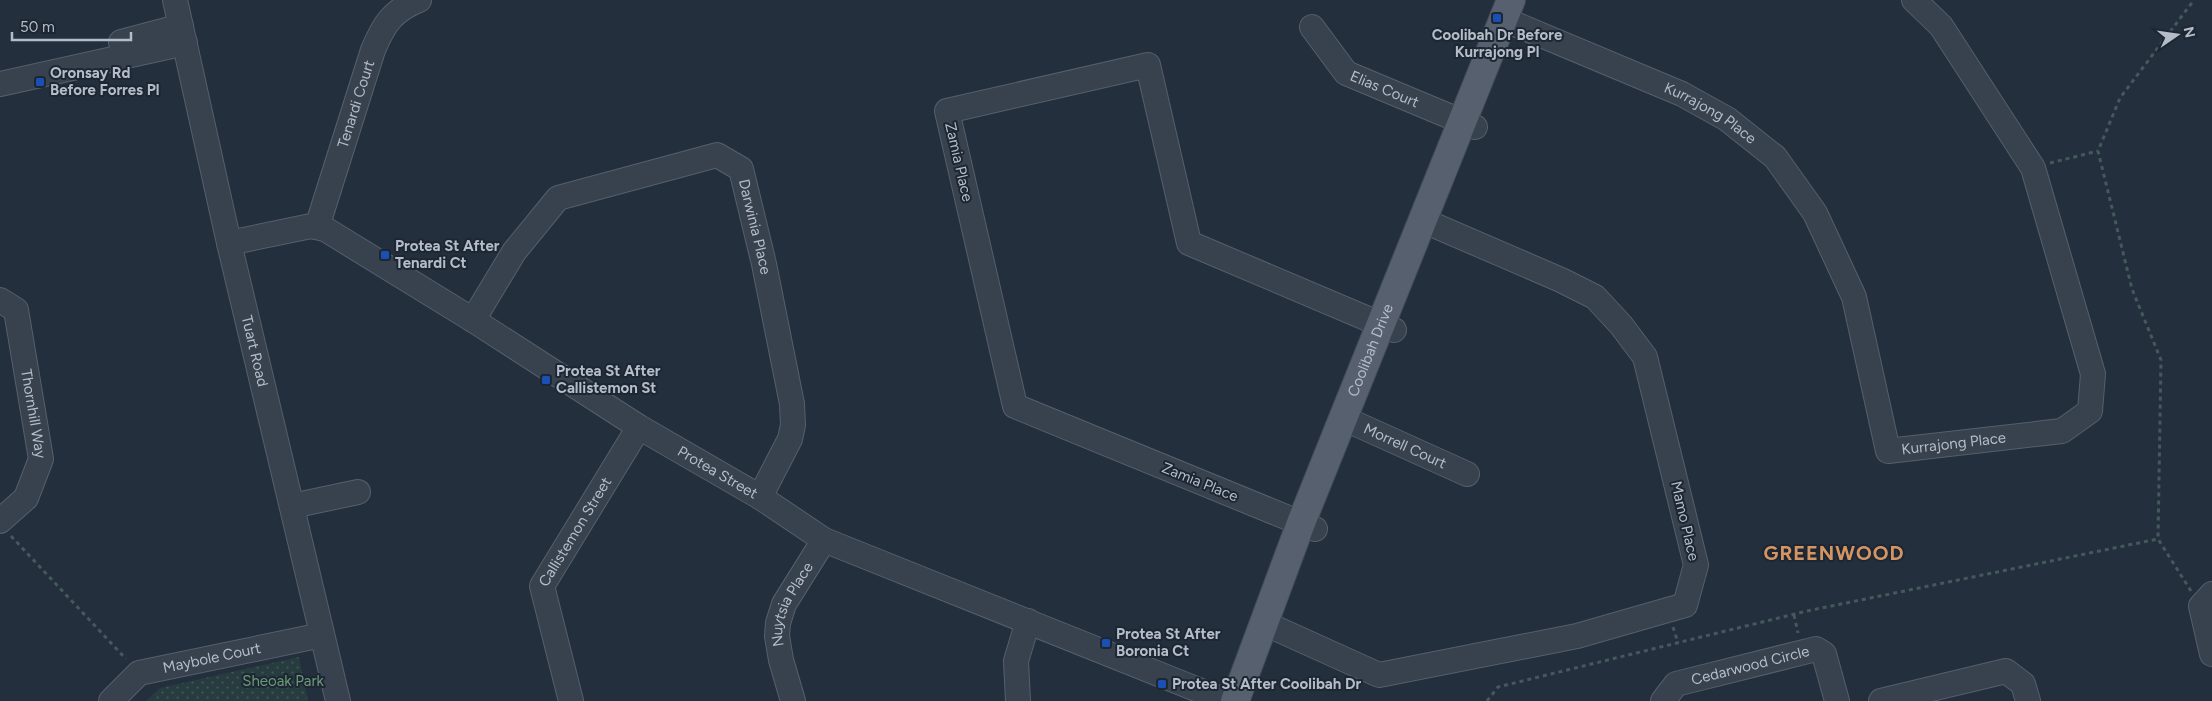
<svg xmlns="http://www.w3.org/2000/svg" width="2212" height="701" viewBox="0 0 2212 701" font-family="Figtree,sans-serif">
<defs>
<pattern id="green-dots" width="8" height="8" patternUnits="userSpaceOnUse" patternTransform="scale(1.25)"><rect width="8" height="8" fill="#263c3f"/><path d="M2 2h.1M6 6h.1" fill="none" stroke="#435659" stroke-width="1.8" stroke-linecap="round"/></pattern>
</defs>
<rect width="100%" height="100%" fill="#242f3e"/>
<path fill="url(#green-dots)" d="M299 657 308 701H146L160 688Z"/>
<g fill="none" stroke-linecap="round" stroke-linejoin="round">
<defs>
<g id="minor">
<path id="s1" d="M175 0 229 243 338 701"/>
<path id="s2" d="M1503 19 1682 94 1727 119 1775 157 1815 213 1854 297 1888 451 2062 431 2090 411 2093 374 2033 168 1941 26 1914 0"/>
<path id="s3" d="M1312 27 1346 73 1475 127"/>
<path d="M121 42 181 26"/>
<path d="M0 84 185 43"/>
<path id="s4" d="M317 227 373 50C384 24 392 11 419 0"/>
<path id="s5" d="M229 243 311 226 325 229 473 320 639 427 760 497 824 540 1226 701"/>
<path id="s6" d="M0 300 16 310 41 459 26 498 0 521"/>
<path id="s7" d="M473 320 514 252 558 198 717 155 741 169 764 264 792 404 793 425 790 439 760 497"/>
<path id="s8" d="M1343 418 1467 474"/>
<path d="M292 506 358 492"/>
<path d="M1315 529 1015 406 947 111 1148 65 1189 243 1394 330"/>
<path d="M2212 594 2201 606 2212 654"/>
<path d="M1264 623 1379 675 1577 636 1685 605 1696 565 1645 357 1621 325 1595 297 1561 280 1422 220"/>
<path id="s9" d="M111 701 139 673 322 635"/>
<path id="s10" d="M571 701 542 586 639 427"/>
<path id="s11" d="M793 701 781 660 777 636 778 623 784 604 824 540"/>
<path d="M1018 701 1016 661 1028 621"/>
<path id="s12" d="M1663 701 1676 684 1816 649 1824 654 1837 701"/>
<path d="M1881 701 2006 671 2023 684 2028 701"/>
</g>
<g id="major">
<path id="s13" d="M1235 701 1301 523 1511 0"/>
</g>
</defs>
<use href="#minor" stroke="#565f6c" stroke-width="26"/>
<use href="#major" stroke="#414a57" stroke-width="30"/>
<g stroke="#44595c" stroke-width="3" stroke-dasharray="4 4" stroke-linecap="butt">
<path d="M2050 163 2098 151"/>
<path d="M11 536 126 659"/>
<path d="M2191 591 2158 539 2161 360 2132 289 2098 151 2120 98 2194 0"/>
<path d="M1794 615 1798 633"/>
<path d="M1673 627 1678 643"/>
<path d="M1487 701 1498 687 1807 611 2158 539"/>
</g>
<use href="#minor" stroke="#38414e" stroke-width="24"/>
<use href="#major" stroke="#56606e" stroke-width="28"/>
</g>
<g fill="#1a4fb4" stroke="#1d2633" stroke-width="2">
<rect x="1492" y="13" width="10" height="10" rx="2.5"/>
<rect x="35" y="77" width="10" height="10" rx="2.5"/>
<rect x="380" y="250" width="10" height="10" rx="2.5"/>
<rect x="541" y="375" width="10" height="10" rx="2.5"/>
<rect x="1101" y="638" width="10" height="10" rx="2.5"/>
<rect x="1157" y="679" width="10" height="10" rx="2.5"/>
</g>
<g text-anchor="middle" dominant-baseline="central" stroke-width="4" stroke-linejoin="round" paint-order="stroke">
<g font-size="15" font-weight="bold" fill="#b4bcc9" stroke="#1d2633" text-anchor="start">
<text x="1497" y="35" text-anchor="middle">Coolibah Dr Before<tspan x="1497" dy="17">Kurrajong Pl</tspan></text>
<text x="50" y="73">Oronsay Rd<tspan x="50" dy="17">Before Forres Pl</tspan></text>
<text x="395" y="246">Protea St After<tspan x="395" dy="17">Tenardi Ct</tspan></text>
<text x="556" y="371">Protea St After<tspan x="556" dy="17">Callistemon St</tspan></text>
<text x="1116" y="634">Protea St After<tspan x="1116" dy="17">Boronia Ct</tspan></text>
<text x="1172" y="684">Protea St After Coolibah Dr</text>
</g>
<g font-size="15" fill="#b4bcc9" stroke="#1d2633">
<text stroke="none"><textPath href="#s3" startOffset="99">Elias Court</textPath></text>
<text stroke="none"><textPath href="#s4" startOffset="129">Tenardi Court</textPath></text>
<text stroke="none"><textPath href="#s2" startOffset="228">Kurrajong Place</textPath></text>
<text transform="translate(959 162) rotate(77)">Zamia Place</text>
<text stroke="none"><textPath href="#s7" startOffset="401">Darwinia Place</textPath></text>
<text stroke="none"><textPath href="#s13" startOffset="376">Coolibah Drive</textPath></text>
<text stroke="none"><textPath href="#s1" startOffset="360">Tuart Road</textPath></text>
<text stroke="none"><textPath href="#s6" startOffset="124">Thornhill Way</textPath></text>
<text stroke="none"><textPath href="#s2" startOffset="692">Kurrajong Place</textPath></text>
<text stroke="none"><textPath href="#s8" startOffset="68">Morrell Court</textPath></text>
<text stroke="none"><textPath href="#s5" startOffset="560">Protea Street</textPath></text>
<text transform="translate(1200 482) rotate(22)">Zamia Place</text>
<text transform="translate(1685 521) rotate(77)">Mamo Place</text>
<text stroke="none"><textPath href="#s10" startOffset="182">Callistemon Street</textPath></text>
<text stroke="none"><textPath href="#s11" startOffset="102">Nuytsia Place</textPath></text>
<text stroke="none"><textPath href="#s9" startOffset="114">Maybole Court</textPath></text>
<text stroke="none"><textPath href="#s12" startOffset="98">Cedarwood Circle</textPath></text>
</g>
<g font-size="15" fill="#6b9a76" stroke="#1d2633">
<text x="283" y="681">Sheoak Park</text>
</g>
<g font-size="20" font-weight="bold" letter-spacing="1" fill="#d59563" stroke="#1d2633">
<text x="1834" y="553">GREENWOOD</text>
</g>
</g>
<g transform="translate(2177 35) rotate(77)" stroke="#1d2633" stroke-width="4" paint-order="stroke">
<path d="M0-4L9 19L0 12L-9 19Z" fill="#b4bcc9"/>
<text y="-8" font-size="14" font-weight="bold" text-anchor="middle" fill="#b4bcc9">N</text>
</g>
<path d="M12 32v8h119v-8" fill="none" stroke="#b4bcc9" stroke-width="2.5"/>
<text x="20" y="32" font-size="15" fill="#b4bcc9" stroke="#1d2633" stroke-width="4" paint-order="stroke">50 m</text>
</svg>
